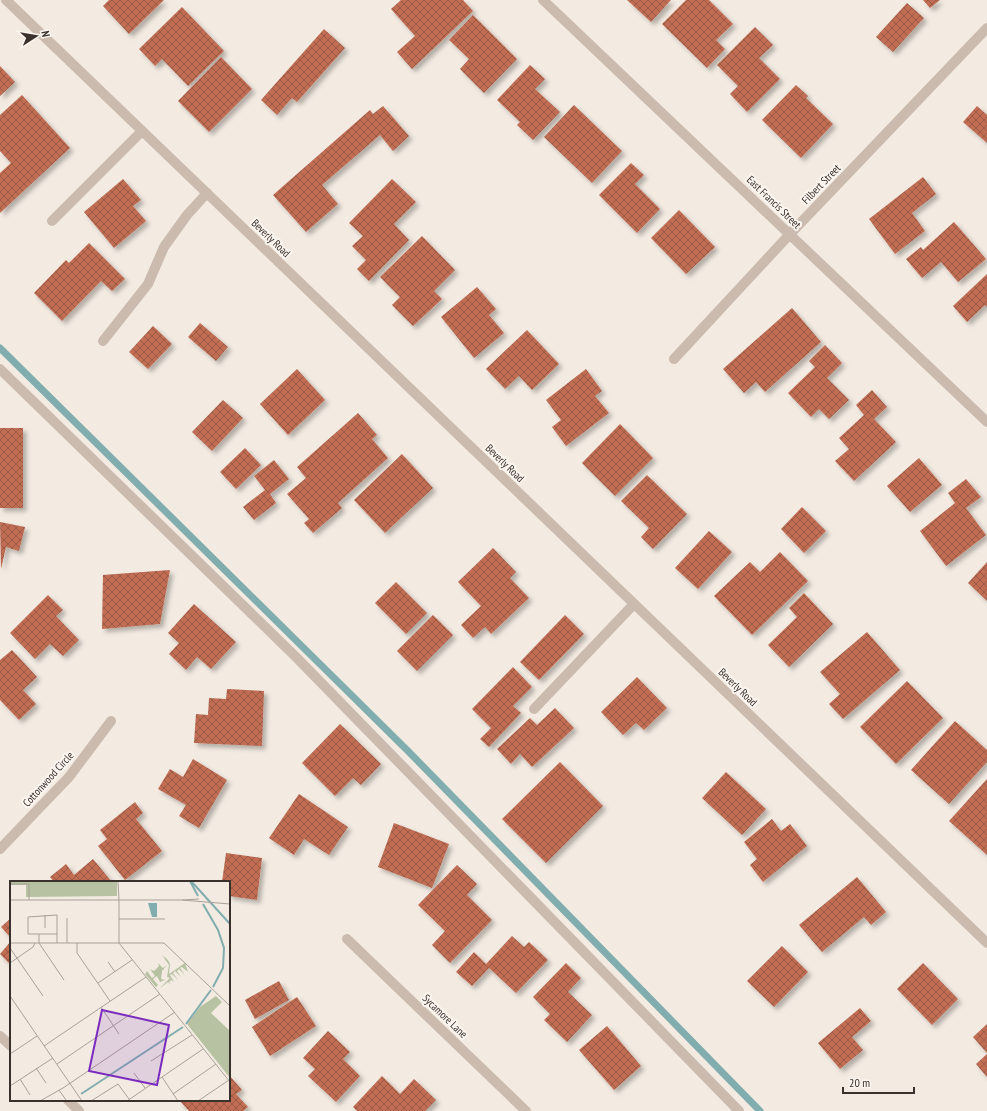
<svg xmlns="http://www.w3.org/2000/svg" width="987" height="1111" viewBox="0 0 987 1111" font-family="'PT Sans Narrow',sans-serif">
<defs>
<pattern id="building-cross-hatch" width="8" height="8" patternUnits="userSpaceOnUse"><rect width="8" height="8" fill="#c06d53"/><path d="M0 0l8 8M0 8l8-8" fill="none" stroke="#9d5a45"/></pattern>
<filter id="shadow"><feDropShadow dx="3.5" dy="3.5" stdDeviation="2" flood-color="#0004"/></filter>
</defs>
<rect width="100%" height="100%" fill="#f3ebe2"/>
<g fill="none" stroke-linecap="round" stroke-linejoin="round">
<path stroke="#82adaf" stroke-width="7" d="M0 348 408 751 760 1111"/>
</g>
<g fill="url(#building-cross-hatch)" filter="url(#shadow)">
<path d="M109 0H164L129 34 103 6Z"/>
<path d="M401 0H463L473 11 412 69 397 52 415 36 391 9Z"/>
<path d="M627 0H671L651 22Z"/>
<path d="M686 0H709L733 24 716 40 725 49 707 68 662 24Z"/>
<path d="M923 0H940L930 8Z"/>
<path d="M907 3 924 18 893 52 876 37Z"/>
<path d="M182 7 224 51 188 86 162 59 155 66 139 49Z"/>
<path d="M473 15 517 59 484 93 460 69 469 59 449 40Z"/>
<path d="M755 27 773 45 759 58 780 79 747 112 730 94 738 86 717 65Z"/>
<path d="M324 29 345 48 297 102 292 98 277 115 261 100Z"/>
<path d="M221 57 252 89 209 132 178 101Z"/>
<path d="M530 65 545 79 535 89 560 112 533 140 517 125 520 122 497 100Z"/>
<path d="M0 66 15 82 0 96Z"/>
<path d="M796 85 808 96 806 98 833 124 801 158 762 120Z"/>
<path d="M22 95 70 148 0 213V173L11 163 0 151V115Z"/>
<path d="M574 105 622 151 592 183 544 137Z"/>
<path d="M383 106 409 136 393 151 380 135 322 185 338 204 306 232 273 195 370 110 373 114Z"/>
<path d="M977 106 987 115V143L963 122Z"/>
<path d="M631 163 644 175 635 184 660 209 637 233 599 195Z"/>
<path d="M923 177 936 194 912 213 925 231 895 254 869 219Z"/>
<path d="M123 179 141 200 133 206 146 221 114 248 84 212Z"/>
<path d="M392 179 416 202 394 224 409 240 369 281 357 269 366 260 352 246 363 236 349 223Z"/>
<path d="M679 210 715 247 686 274 651 238Z"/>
<path d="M954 222 986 259 958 282 941 262 922 278 906 259 921 247 923 250Z"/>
<path d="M422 236 455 270 434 291 442 299 413 326 392 305 400 297 380 277Z"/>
<path d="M89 243 125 279 112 291 101 281 62 321 34 293 66 260 69 263Z"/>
<path d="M987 274V307L985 305 967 322 953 306Z"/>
<path d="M477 287 496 309 489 315 504 333 474 358 441 317Z"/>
<path d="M792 308 821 342 765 392 756 382 744 393 723 369Z"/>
<path d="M200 323 228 347 216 361 188 337Z"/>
<path d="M153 326 172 344 148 369 129 352Z"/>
<path d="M527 330 559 364 532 390 519 376 505 389 486 369Z"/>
<path d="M825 345 842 363 827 378 849 400 829 419 819 409 811 417 788 393 815 367 809 361Z"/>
<path d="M297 369 325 400 288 435 260 404Z"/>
<path d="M586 369 602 391 595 396 609 413 566 446 552 427 561 420 546 400Z"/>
<path d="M872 390 887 407 874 419 896 442 854 481 835 461 849 449 839 438 864 415 856 405Z"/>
<path d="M223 400 243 418 212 451 192 432Z"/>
<path d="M358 413 377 435 372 439 388 458 338 503 342 508 313 533 304 523 309 519 287 494 306 478 297 467Z"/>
<path d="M620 424 653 458 615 496 582 463Z"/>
<rect x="0" y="428" width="23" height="80"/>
<path d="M245 448 261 465 236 489 220 472Z"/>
<path d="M402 454 433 488 385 533 354 500Z"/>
<path d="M919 458 942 485 910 512 887 486Z"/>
<path d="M274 460 289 479 270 494 276 503 254 520 243 507 265 490 254 476Z"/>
<path d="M647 475 687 514 653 549 641 537 649 528 621 501Z"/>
<path d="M966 479 981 497 966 508 986 535 946 566 920 531 955 503 948 493Z"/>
<path d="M802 507 826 531 804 553 781 529Z"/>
<path d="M0 522 25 527 19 551 6 547 1 569Z"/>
<path d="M709 531 732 552 698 589 675 568Z"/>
<path d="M493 548 516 572 510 578 529 598 491 634 485 627 473 638 461 625 481 606 458 582Z"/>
<path d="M780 552 808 581 752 635 714 596 750 562 760 572Z"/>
<path d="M987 562V601L968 583Z"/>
<path d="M170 570 160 624 102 629 103 575Z"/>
<path d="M396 582 427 613 406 634 375 603Z"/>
<path d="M804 593 833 624 789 667 768 645 797 617 789 608Z"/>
<path d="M48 595 63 610 56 616 79 640 63 656 50 644 35 659 10 633Z"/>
<path d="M194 604 236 642 211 669 197 657 186 670 169 654 179 643 168 633Z"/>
<path d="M433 615 453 635 417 671 397 651Z"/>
<path d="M565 615 584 634 539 680 520 662Z"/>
<path d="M867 632 900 670 843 719 829 704 840 694 820 672Z"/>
<path d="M12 650 37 677 23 690 36 704 19 720 0 700V660Z"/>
<path d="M513 667 532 687 513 706 521 713 489 747 480 739 491 728 472 709Z"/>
<path d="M637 677 667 708 644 730 636 723 623 735 601 712Z"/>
<path d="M907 681 943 718 896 764 860 727Z"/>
<path d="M227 689 264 691 262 746 194 743 196 714 208 715 209 698 226 699Z"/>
<path d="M555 708 574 728 532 767 520 754 511 764 497 749 530 718 537 725Z"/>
<path d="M955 721 987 750V762L949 804 911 770Z"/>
<path d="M340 724 381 764 361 785 353 778 335 796 302 763Z"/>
<path d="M193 759 227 780 199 828 179 816 186 805 158 789 170 769 183 777Z"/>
<path d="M560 762 603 806 546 863 502 819Z"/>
<path d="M726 772 766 809 742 835 702 798Z"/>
<path d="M987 779V855L949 821Z"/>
<path d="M299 794 348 827 329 855 304 839 294 855 269 838Z"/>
<path d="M135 802 143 813 136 819 162 851 125 880 98 846 107 839 100 830Z"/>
<path d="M772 819 781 831 790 824 807 846 763 882 750 865 757 859 744 842Z"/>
<path d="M394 823 449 844 432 888 378 867Z"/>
<path d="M226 853 262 858 257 900 229 896V882H222Z"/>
<path d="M93 859 112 882H54L50 877 66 864 74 875Z"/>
<path d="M457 865 477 884 467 895 492 920 450 963 432 945 445 931 418 905Z"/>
<path d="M857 877 886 912 871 925 864 917 822 952 799 925Z"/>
<path d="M11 918V938L1 927Z"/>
<path d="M512 936 524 947 529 942 548 960 516 993 489 968 472 986 456 972 474 952 486 964Z"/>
<path d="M11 941V965L0 954Z"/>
<path d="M782 946 808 972 774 1007 747 981Z"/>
<path d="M566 963 581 978 568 992 592 1015 567 1042 544 1020 550 1014 533 997Z"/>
<path d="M923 963 958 999 932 1025 897 989Z"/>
<path d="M279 981 289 1000 255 1019 245 1000Z"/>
<path d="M297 997 316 1026 270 1056 252 1027Z"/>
<path d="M860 1008 871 1021 852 1037 863 1050 840 1069 818 1043Z"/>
<path d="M987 1024V1053L973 1037Z"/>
<path d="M607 1026 641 1066 614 1090 579 1050Z"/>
<path d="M328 1031 350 1052 343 1059 360 1076 336 1102 308 1076 315 1069 303 1058Z"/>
<path d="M987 1054V1077L976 1064Z"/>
<path d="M229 1075 242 1090 236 1094 248 1107 243 1111H189L179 1100H229Z"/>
<path d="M382 1076 400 1094 414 1079 436 1100 425 1111H357L353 1107Z"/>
</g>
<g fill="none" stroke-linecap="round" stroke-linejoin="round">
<g stroke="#cbbbae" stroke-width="10">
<path d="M52 221 142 131"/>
<path d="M103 341 148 284 164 247 187 215 207 193"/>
<path d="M0 369 296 657 739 1111"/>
<path d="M534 709 634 604"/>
</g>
<g stroke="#cbbbae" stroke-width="10">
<path d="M6 0 987 943"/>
<path d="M543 0 987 422"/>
<path d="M674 359 790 234 987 28"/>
<path d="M0 849 69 777 111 721"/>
<path d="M347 939 526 1111"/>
<path d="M0 1036 11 1046"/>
<path d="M68 1100 79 1111"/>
</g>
</g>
<g text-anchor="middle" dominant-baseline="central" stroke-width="4" stroke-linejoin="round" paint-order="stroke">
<g font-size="11" fill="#3a302c" stroke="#faf5ef">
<text transform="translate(821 184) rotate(-46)">Filbert Street</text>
<text transform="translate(774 202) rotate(44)">East Francis Street</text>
<text transform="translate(271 238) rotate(44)">Beverly Road</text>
<text transform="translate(505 463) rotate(44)">Beverly Road</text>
<text transform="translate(738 687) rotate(44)">Beverly Road</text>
<text transform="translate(48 779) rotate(-48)">Cottonwood Circle</text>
<text transform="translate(445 1016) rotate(44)">Sycamore Lane</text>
</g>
</g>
<g transform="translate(10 881)">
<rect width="220" height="220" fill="#f3ebe2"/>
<path d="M152 74 158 79 160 83 159 93 175 82 178 91 172 86 170 87 175 94 169 88 167 90 171 96 165 90 163 92 168 99 162 93 160 94 164 101 161 99 159 101 161 104 158 101 149 108 160 97 157 96 159 84ZM148 82 153 87 157 84 152 90 151 98 155 99 150 101 147 95 143 98 148 104 146 106 135 93 137 90 142 97 145 95 140 88 144 90 149 85Z" fill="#b7c2a2"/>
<path d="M0 0H107V15L16 16V4H0Z" fill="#b7c2a2"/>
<path d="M206 115 212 121 201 132 220 150V197L177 143 190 126Z" fill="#b7c2a2"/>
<path d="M138 22H147V36H142Z" fill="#82adaf"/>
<path fill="none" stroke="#82adaf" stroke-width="2" d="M180 0 188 15M181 0 220 43M193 23 208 49 214 67 213 87 203 106M176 143 201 109M71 213 173 146"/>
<path fill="none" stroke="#a9a099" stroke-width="1" d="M108 0 109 19M0 3H19V19M0 19H172L220 23M109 19V62L220 201M172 19 189 18M35 34V47M57 37V62M109 38H155M29 53V62L54 99M0 62H154L220 125M47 62V34L18 36V53H47M67 62V72L100 120M0 67 33 115M98 81 105 91M0 82 23 66 25 62M88 102 122 79M0 115 72 220M91 126 109 153M34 165 136 96M0 173 27 155M141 180 182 154M47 183 150 113M26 187 36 202M124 192 135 207M152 196 168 220M10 198 20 214M0 205 43 177M49 209 56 219M163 213 206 183M30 220 53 207 165 131M81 220 108 203 119 218M117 220 193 168M188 220 219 199"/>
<path fill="#7b2cbf" fill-opacity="0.15" stroke="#7b2cbf" stroke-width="2" d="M92 129 159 144 147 204 79 190Z"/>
<rect width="220" height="220" fill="none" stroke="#3a302c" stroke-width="2"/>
</g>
<g transform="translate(36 36) rotate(78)" stroke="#faf5ef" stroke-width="3" paint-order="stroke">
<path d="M0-3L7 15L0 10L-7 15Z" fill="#3a302c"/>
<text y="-6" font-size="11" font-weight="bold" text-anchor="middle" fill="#3a302c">N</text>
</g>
<path d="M843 1087v6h71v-6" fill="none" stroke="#3a302c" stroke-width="2"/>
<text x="849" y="1087" font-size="12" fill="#3a302c" stroke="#faf5ef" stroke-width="3" paint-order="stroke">20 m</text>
</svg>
